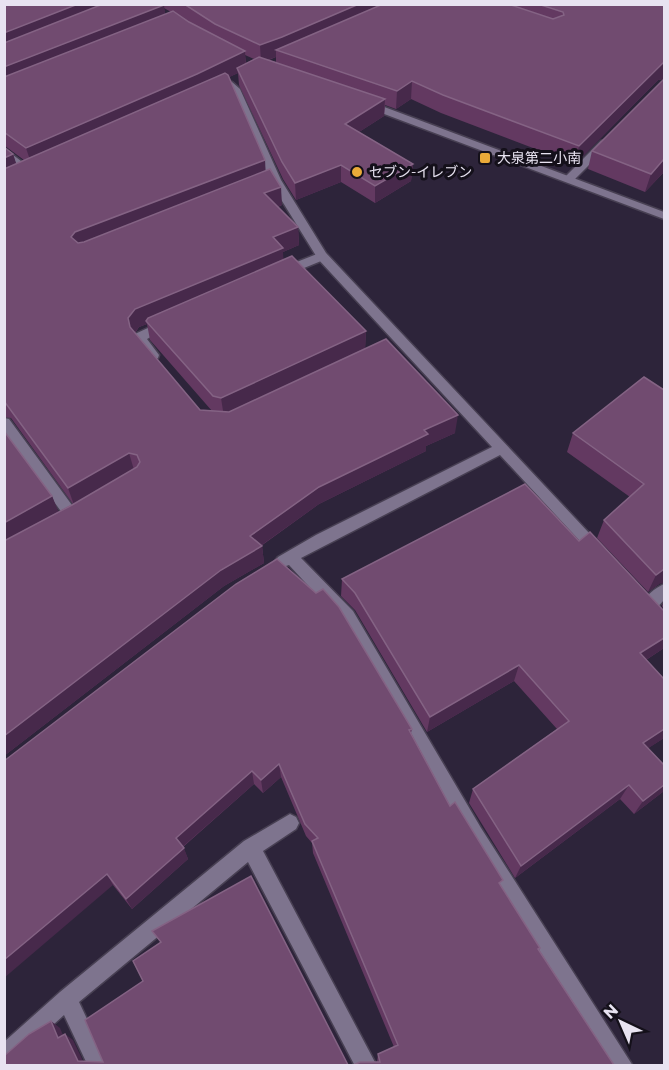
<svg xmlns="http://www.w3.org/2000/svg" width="669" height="1070" viewBox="0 0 669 1070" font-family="Montserrat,'Noto Sans JP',sans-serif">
<rect width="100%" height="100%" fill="#2d243a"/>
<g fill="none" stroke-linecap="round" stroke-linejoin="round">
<defs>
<g id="lane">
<path d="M605 140 609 141V145L573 181H565V177L601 141Z"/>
<path d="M4 148 34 171V175H26L4 157Z"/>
<path d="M322 252 328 256 326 259 287 275H279L277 272 279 269Z"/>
<path d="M165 320 169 321 171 324 169 327 147 339 159 355 158 358H148L134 337 135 334Z"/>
<path d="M664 584V600C658 607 653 613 643 610L641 605C645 596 655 588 664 584Z"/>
<path d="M290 814 296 817 299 823 296 829 263 851 377 1066H355L248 862 79 1002 109 1066H88L64 1015 11 1063 4 1066V1042L60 992 244 841Z"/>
</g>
<g id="street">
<path d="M224 82H232L240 89 281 180 326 253 605 550 602 554 597 556 592 554 500 455 301 558 353 611 481 828 633 1066H611L469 840 341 621 289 565 283 567 278 565 275 561 278 557 316 535 492 447 318 259 269 180 231 91 223 84Z"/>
<path d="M4 418 9 419 77 512 79 516 77 520 64 527 59 525 57 521 63 514 4 434Z"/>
</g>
<path id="secondary" d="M363 102H371L664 212V219L363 106Z"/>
</defs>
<use href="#lane" stroke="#484053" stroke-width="3"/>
<use href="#street" stroke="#484053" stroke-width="3"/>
<use href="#secondary" stroke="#484053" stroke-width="3"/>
<use href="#lane" fill="#7e748e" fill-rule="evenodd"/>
<use href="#street" fill="#7e748e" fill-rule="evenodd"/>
<use href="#secondary" fill="#7e748e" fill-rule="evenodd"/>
</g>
<g fill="#633961" fill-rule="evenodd">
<path d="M4 4H664V172L645 192 588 169 592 151 664 79 658 80 575 164 441 113 411 99 396 109 385 105 384 116 359 132 413 164 411 181 375 203 341 182 296 200 283 179 239 85 238 73 229 77 265 171 282 205 278 207 298 227 299 245 283 252V260L366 331 365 349 455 433 426 446V451L319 504 261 546H262L264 563 224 586 4 756 52 496 58 512 73 504 11 418 4 417ZM164 8 171 12 165 15ZM245 55 254 59 246 63ZM276 57V62L269 60ZM5 146 24 160 16 164 13 154 5 147ZM147 324 150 340 212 411 200 410 135 333 139 327Z"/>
<path d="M664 390 659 584 648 592 597 538 604 520 630 497 567 452 573 433Z"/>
<path d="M579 541 664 611V648L646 660 664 679V738L648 748 664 765V791L634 814 620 799 515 878 469 803 473 789 557 729 514 681 427 732 355 610 341 596 342 579Z"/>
<path d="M664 600V610L662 606Z"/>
<path d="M412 729 411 733 450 806 540 948 539 950 614 1065 377 1062 378 1054 394 1047 313 853 312 843 306 836 281 777 263 793 254 784 183 847 188 859 132 909 113 885 4 761Z"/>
</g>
<g fill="#47294b">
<path d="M78 4H125L4 53V33Z"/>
<path d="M359 4H398L276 50V57L261 62 260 45Z"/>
<path d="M164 5 166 23 4 86V67Z"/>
<path d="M245 51 246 68H237L238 73 199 92 32 166 26 148Z"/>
<path d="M664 62V79L658 80 575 164 579 146Z"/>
<path d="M412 81 411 99 396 109 397 91Z"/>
<path d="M385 99 384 116 345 141V124Z"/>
<path d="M13 154 19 172 4 178V158Z"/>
<path d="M664 159V172L645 192 651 174Z"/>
<path d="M265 160 266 178 79 250 71 237 75 232Z"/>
<path d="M413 164 411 181 375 203V186Z"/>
<path d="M341 165V182L296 200 295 183Z"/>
<path d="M281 187 282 205 265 212 264 193Z"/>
<path d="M298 227 299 245 283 252 284 266 146 321 147 324 139 327 132 336 128 318 135 309 273 237Z"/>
<path d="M366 331 365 350 224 417 221 398Z"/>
<path d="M458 415 455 433 426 446V451L319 504 252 552 250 536 319 487 424 430Z"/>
<path d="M129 453 134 470 74 505 68 488Z"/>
<path d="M52 496 59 513 4 544V523Z"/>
<path d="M262 546 264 563 224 586 4 756V736L221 570Z"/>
<path d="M664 569V583L659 584 648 592 656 575Z"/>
<path d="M664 638V648L632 669 640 653Z"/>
<path d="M519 665 514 681 427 732 430 717Z"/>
<path d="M664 729V738L635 757 643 743Z"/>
<path d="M279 764 281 777 263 793 261 780Z"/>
<path d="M252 771 254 784 180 849 176 838Z"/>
<path d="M629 785 620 799 515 878 521 866Z"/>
<path d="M664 785V791L634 814 643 801Z"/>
<path d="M184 848 188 859 132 909 126 899Z"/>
<path d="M107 874 113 885 4 978V960Z"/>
<path d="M51 1021 60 1028 67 1045 58 1038Z"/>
<path d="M65 1034 73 1040 85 1065 78 1061Z"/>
</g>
<g fill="#714b70" stroke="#846384" stroke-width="1.5">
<path d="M4 4H78L4 33Z"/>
<path d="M103 4 164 5 4 67V43Z"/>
<path d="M184 4H359L282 37 260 45 215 24Z"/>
<path d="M383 4H508L553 19 564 15 563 12 538 4H664V62L579 146 443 95 412 81 397 91 276 50Z"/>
<path d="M173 11 189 22 245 51 197 74 26 148 4 132V77Z"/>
<path d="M259 57 385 99 345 124 413 164 375 186 341 165 295 183 282 162 237 68Z"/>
<path d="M225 73 228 75 265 160 75 232 71 237 78 243 84 242 270 169 281 187 264 193 298 227 273 237 283 248 135 309 128 318 130 327 200 410 229 412 386 339 458 415 424 430 428 434 319 487 250 536 262 546 221 570 4 736V541L72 505 137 467 140 462 137 455 129 453 68 488 4 401V169Z"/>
<path d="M664 79V159L651 174 592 151Z"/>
<path d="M4 147 13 154 4 158Z"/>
<path d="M292 256 366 331 221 398 213 396 146 321 148 318Z"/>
<path d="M644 377 664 390V569L656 575 604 520 644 484 573 433Z"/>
<path d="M4 431 52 496 4 523Z"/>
<path d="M525 484 579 541 590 532 664 611V638L640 653 664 679V729L643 743 664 765V785L643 801 629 785 521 866 473 789 569 721 519 665 430 717 355 593 342 579Z"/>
<path d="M277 559 316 593 323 589 339 607 412 729 409 730 450 806 455 802 503 880 499 883 540 948 538 949 614 1065H353L360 1062H380L378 1054 398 1045 312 841 318 838 305 824 279 764 261 780 252 771 176 838 184 848 126 899 107 874 4 960V761L236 584Z"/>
<path d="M251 876 348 1065H4V1056L29 1034 51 1021 58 1038 65 1034 78 1061 103 1062 85 1020 143 981 133 961 161 942 152 931Z"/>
</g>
<g fill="#eaaa39" stroke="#14101a" stroke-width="2">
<rect x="479" y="152" width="12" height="12" rx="3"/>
<circle cx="357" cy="172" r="6"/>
</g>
<g text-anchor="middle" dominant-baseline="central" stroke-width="6" stroke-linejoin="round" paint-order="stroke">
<g font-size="14" fill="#e8e3f1" stroke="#14101a" text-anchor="start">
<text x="497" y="158">大泉第二小南</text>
<text x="369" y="172">セブン-イレブン</text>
</g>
</g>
<rect width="669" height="1070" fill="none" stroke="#e8e3f1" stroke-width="12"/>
<g transform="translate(621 1022) rotate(316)" stroke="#14101a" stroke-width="4.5" paint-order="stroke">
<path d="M0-4.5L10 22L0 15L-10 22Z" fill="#e8e3f1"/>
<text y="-9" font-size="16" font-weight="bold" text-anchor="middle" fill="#e8e3f1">N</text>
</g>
</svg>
